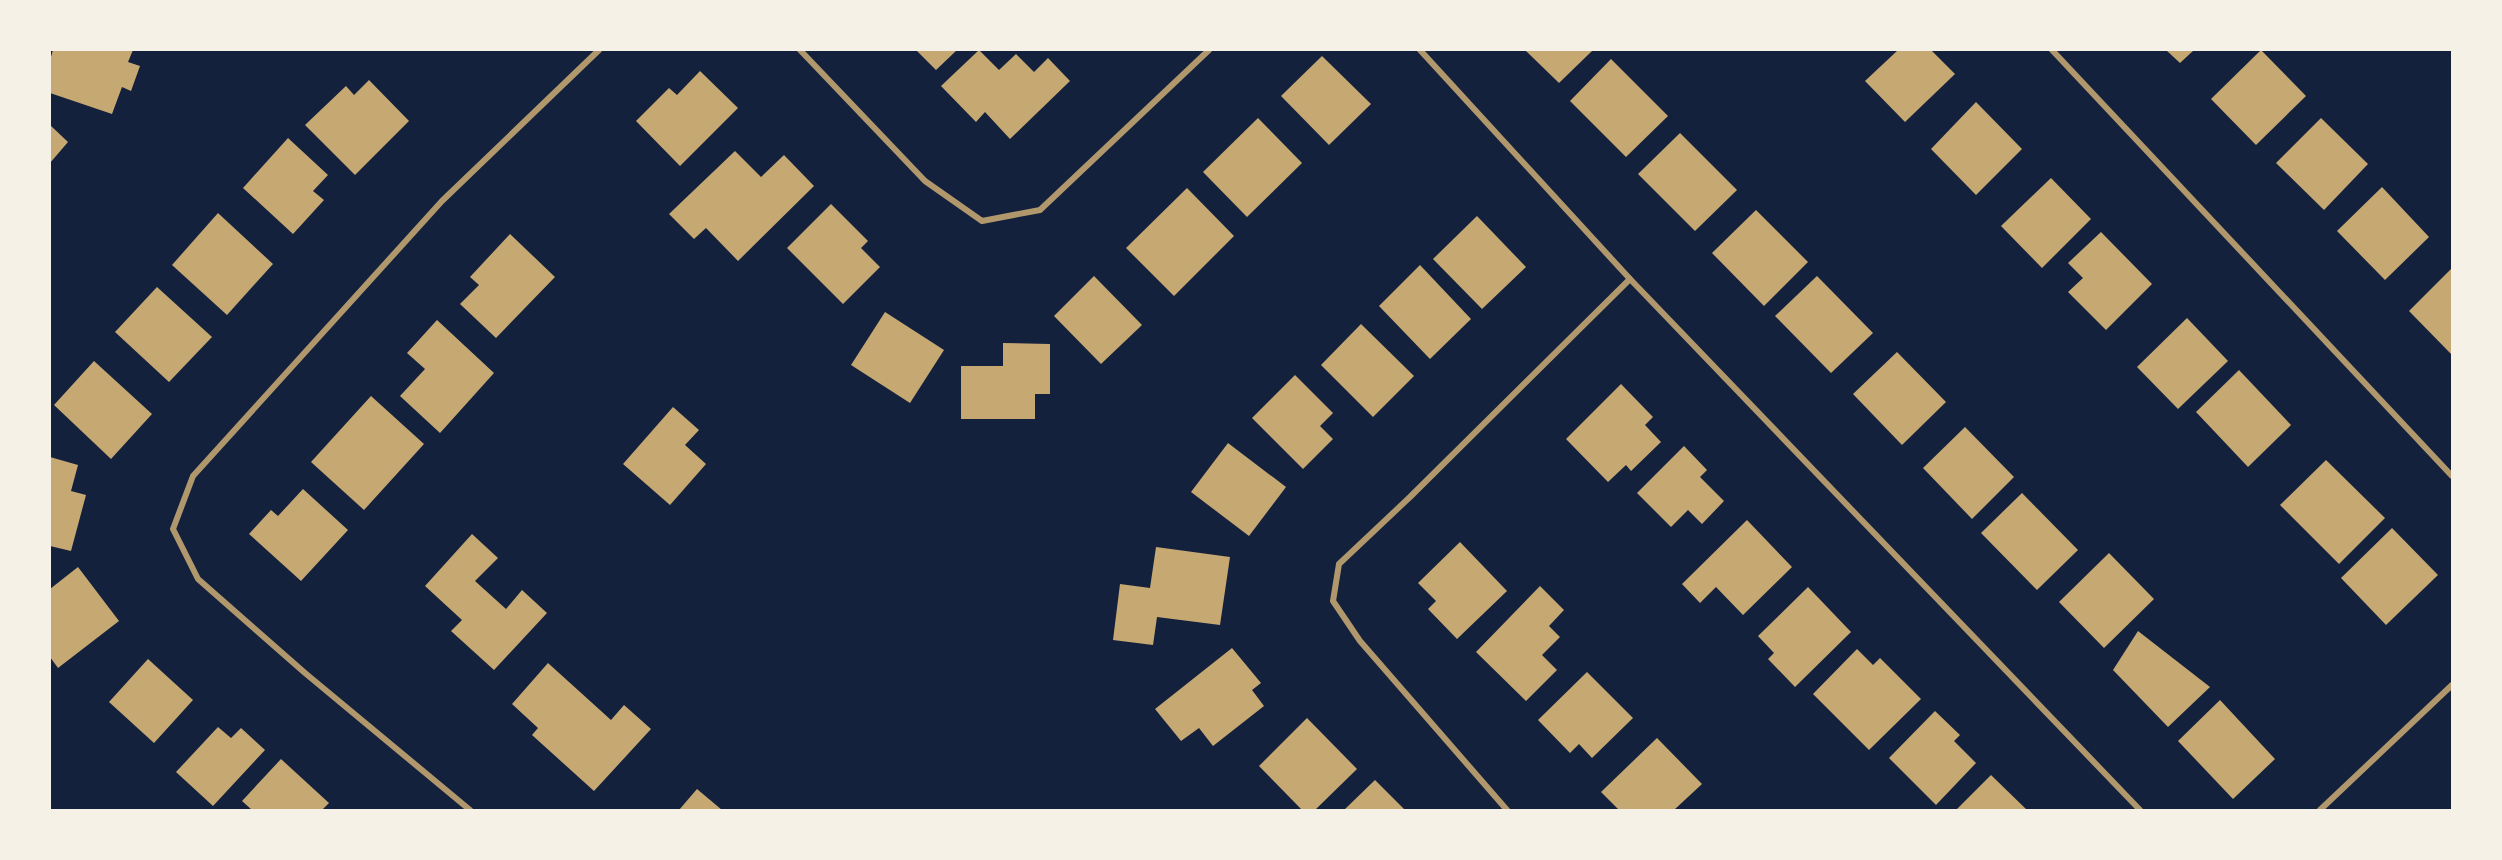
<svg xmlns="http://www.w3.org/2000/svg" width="2502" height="860" viewBox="0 0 2502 860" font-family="'Space Grotesk',sans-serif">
<rect width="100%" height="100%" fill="#14213d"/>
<g fill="#c6a872">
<path d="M53 50H133L128 62 140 66 131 91 122 87 112 114 50 93V60Z"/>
<path d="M916 50H957L936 70Z"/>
<path d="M979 50 999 70 1016 54 1034 72 1048 58 1070 81 1010 139 985 112 976 122 941 86Z"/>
<path d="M1525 50H1593L1559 83Z"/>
<path d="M1898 50H1931L1955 74 1905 122 1865 81Z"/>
<path d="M2166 50H2194L2180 63Z"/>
<path d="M2261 50 2306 96 2256 145 2211 99Z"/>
<path d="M1322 56 1371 104 1329 145 1281 96Z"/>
<path d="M1611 59 1668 116 1626 157 1570 101Z"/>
<path d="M700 71 738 108 680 166 636 121 669 88 677 95Z"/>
<path d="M369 80 409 121 355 175 305 125 346 86 354 95Z"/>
<path d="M1976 102 2022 149 1976 195 1931 149Z"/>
<path d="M1258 118 1302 163 1247 217 1203 172Z"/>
<path d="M2321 118 2368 164 2324 210 2276 163Z"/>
<path d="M50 125 68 142 50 163Z"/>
<path d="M1680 133 1737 190 1695 231 1638 174Z"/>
<path d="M288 138 328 175 313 191 324 200 293 234 243 188Z"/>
<path d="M735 151 761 177 784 155 814 186 738 261 706 228 694 239 669 214Z"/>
<path d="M2051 178 2091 219 2042 268 2001 226Z"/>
<path d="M2382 187 2429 237 2385 280 2337 231Z"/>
<path d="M1187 188 1234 236 1174 296 1126 248Z"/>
<path d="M831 204 868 241 861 248 880 267 843 304 787 248Z"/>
<path d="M1756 210 1808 262 1764 306 1712 253Z"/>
<path d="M218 213 273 264 227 315 172 265Z"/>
<path d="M1477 216 1526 267 1482 309 1433 259Z"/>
<path d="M2101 232 2152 284 2106 330 2068 292 2083 278 2068 263Z"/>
<path d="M510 234 555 277 496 338 460 304 479 285 470 277Z"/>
<path d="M1420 265 1471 319 1430 359 1379 306Z"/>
<path d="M2452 268V355L2409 311Z"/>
<path d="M1094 276 1142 325 1101 364 1054 316Z"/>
<path d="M1817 276 1873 333 1831 373 1775 316Z"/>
<path d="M157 287 212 337 169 382 115 332Z"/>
<path d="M885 312 944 350 910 403 851 365Z"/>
<path d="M2187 318 2228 361 2178 409 2137 367Z"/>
<path d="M437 320 494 373 440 433 400 396 425 369 407 353Z"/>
<path d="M1361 324 1414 376 1373 417 1321 365Z"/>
<path d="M1003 343 1050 344V394H1035V419H961V366H1003Z"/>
<path d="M1897 352 1946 402 1902 445 1853 394Z"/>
<path d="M94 361 152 414 111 459 54 405Z"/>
<path d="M2239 370 2291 425 2248 467 2196 412Z"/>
<path d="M1295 375 1333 413 1320 426 1333 439 1303 469 1252 418Z"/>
<path d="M1621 384 1653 417 1645 425 1661 442 1631 471 1626 465 1608 482 1566 439Z"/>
<path d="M371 396 424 444 364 510 311 462Z"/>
<path d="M673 407 699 430 685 445 706 464 670 505 623 464Z"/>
<path d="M1965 427 2014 477 1972 519 1923 468Z"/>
<path d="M1228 443 1286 487 1249 536 1191 492Z"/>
<path d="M1684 446 1707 470 1700 477 1724 501 1702 524 1688 510 1671 527 1637 493Z"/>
<path d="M50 457 78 465 71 491 86 495 71 551 50 546Z"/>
<path d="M2326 460 2385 518 2339 564 2280 505Z"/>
<path d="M303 489 348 530 301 581 249 534 271 510 278 516Z"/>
<path d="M2022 493 2078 550 2037 590 1981 533Z"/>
<path d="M1747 520 1792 567 1743 615 1716 587 1700 603 1682 584Z"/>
<path d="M2392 528 2438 575 2386 625 2341 578Z"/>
<path d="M472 534 498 558 475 581 506 609 522 590 547 613 494 670 451 631 462 620 425 586Z"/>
<path d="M1460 542 1507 591 1457 639 1428 609 1436 601 1418 583Z"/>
<path d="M1156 547 1230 557 1220 625 1157 617 1153 645 1113 640 1120 584 1150 588Z"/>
<path d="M2109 553 2154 599 2104 648 2059 602Z"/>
<path d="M78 567 119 621 58 668 50 657V589Z"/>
<path d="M1540 586 1564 610 1549 626 1560 637 1542 655 1557 670 1526 701 1476 652Z"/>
<path d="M1808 587 1851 632 1795 687 1768 659 1774 653 1758 636Z"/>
<path d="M2138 631 2210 687 2168 727 2113 670Z"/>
<path d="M1232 648 1261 683 1252 690 1264 706 1213 746 1199 728 1181 741 1155 709Z"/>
<path d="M1857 649 1873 665 1880 658 1921 699 1869 750 1813 694Z"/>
<path d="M148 659 193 700 154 743 109 702Z"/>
<path d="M548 663 611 720 624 705 651 729 594 791 532 735 538 728 512 704Z"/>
<path d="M1587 672 1633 718 1592 758 1579 744 1570 753 1538 720Z"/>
<path d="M2220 700 2275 759 2233 799 2178 741Z"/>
<path d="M1935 711 1960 735 1954 741 1976 763 1936 805 1889 758Z"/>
<path d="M1307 718 1357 769 1315 810H1302L1259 766Z"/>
<path d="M218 727 231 738 241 728 265 750 213 806 176 772Z"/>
<path d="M1657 738 1702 784 1674 810H1619L1601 792Z"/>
<path d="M281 759 329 803 322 810H252L242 801Z"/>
<path d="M1991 775 2027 810H1956Z"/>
<path d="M1375 780 1405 810H1344Z"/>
<path d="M697 789 722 810H679Z"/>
</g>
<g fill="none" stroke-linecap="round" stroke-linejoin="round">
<g stroke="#b1986c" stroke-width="6">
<path d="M800 50 925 181 982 221 1040 210 1209 50"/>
<path d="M1420 50 1630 279 2140 810"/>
<path d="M2052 50 2452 476"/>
<path d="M470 810 305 673 198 579 173 529 193 476 442 201 599 50"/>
<path d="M1507 810 1360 641 1333 601 1339 564 1410 497 1630 279"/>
<path d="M2320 810 2452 685"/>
</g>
</g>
<rect width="2502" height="860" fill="none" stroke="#f6f1e7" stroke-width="102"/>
</svg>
